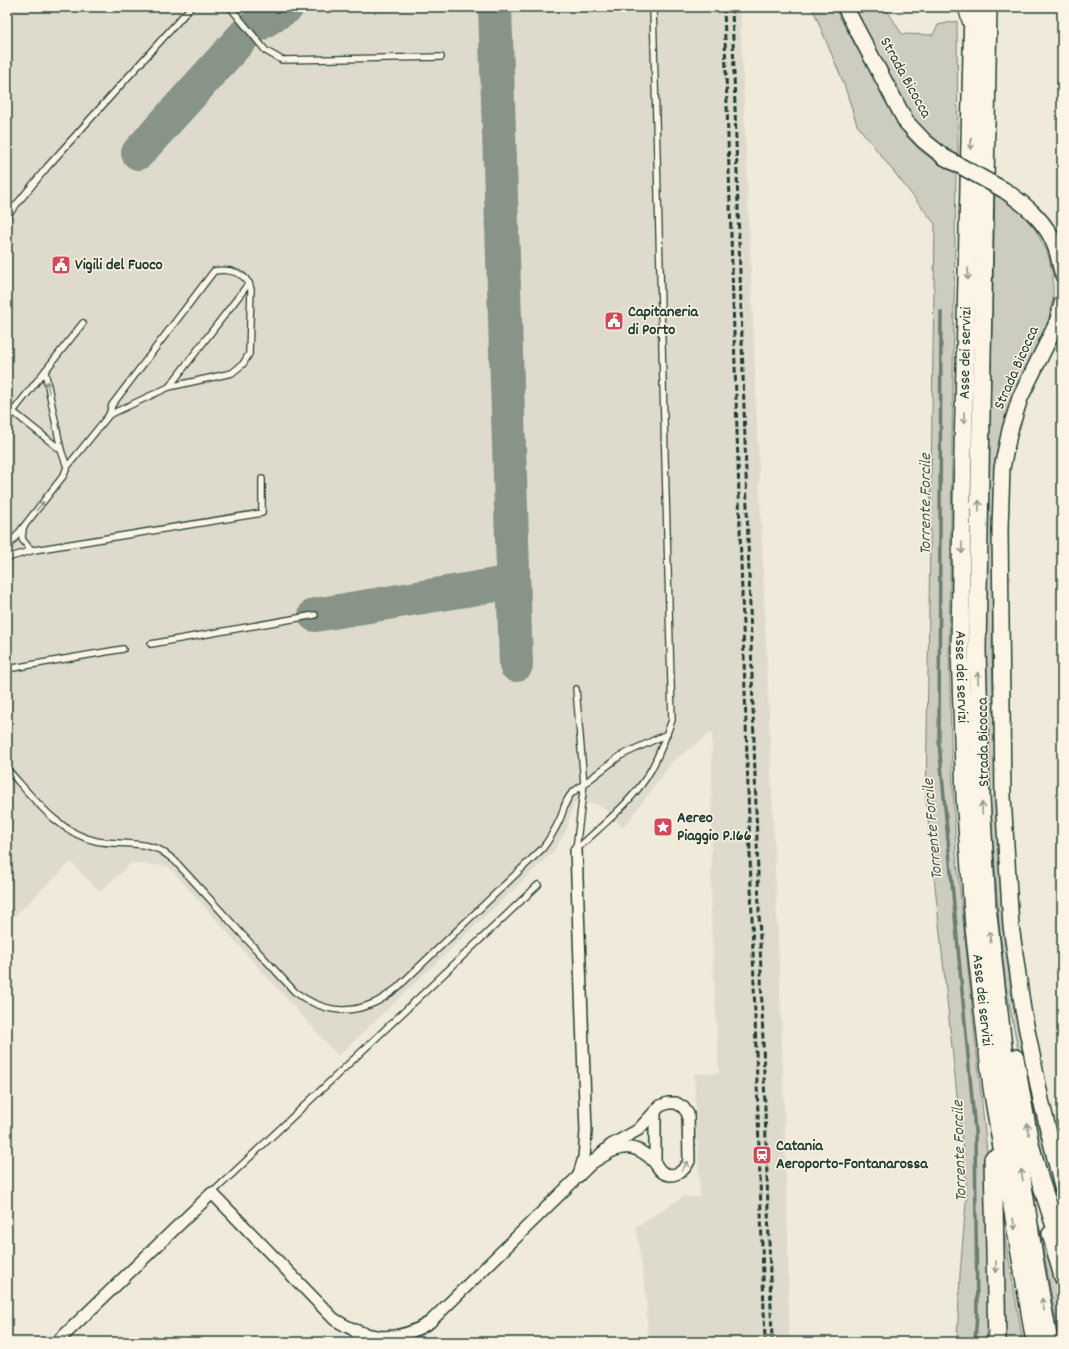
<svg xmlns="http://www.w3.org/2000/svg" width="1069" height="1349" viewBox="0 0 1069 1349" font-family="Dekko,sans-serif">
<rect width="100%" height="100%" fill="#efeada"/>
<filter id="ink" filterUnits="userSpaceOnUse"><feTurbulence type="fractalNoise" baseFrequency=".025" numOctaves="2"/><feDisplacementMap in="SourceGraphic" scale="8" xChannelSelector="R" yChannelSelector="G"/><feConvolveMatrix kernelMatrix="1 2 1 2 8 2 1 2 1" color-interpolation-filters="sRGB"/></filter>
<g filter="url(#ink)">
<path fill="#dedbcc" d="M7 7H740L781 1012 788 1240 789 1342H648L646 1295 636 1227 683 1197H700L694 1074 719 1073 711 921 712 732 673 761 623 828 607 811 597 804 574 803 567 829 553 852 338 1056 168 866 131 863 100 892 71 862 7 923Z"/>
<g fill="#cccdbf" stroke="#76857a">
<path d="M812 7H834L906 136 921 151 940 165 947 149 927 132 911 116 852 7H885L902 34 933 35 938 25 957 21 958 155 956 173 949 650 951 743 956 853 990 1181 992 1342H957L960 1274 967 1190 926 800 935 224 857 125 844 84Z"/>
<path d="M995 194 1018 210 1035 229 1047 251 1053 274V299L1048 322 1037 348 994 499 992 651 996 799 1004 923 1011 989 1039 1128 1062 1213V1229L1034 1130 1006 988 999 923 990 799 986 651 988 499Z"/>
<path d="M1002 1220 1023 1342H1003Z"/>
<path d="M1039 1226 1062 1298V1342H1060Z"/>
</g>
<g fill="none" stroke-linecap="round" stroke-linejoin="round">
<path stroke="#6c7d71" stroke-width="3.5" d="M941 312 939 743 975 1131 977 1313 975 1342"/>
<g stroke="#879487" stroke-width="34">
<path d="M495 7 516 665"/>
<path d="M138 153 249 30 287 7"/>
<path d="M315 615 513 582"/>
</g>
<defs>
<g id="lane">
<path d="M230 7 266 51 282 60 441 57"/>
<path d="M961 7 966 24"/>
<path d="M7 216 48 166 191 7"/>
<path d="M169 387 249 283"/>
<path d="M7 407 61 450"/>
<path d="M7 419 83 323"/>
<path d="M67 467 109 415 169 387 232 373 243 364 249 354 251 289C247 273 230 268 214 271L112 405 109 415"/>
<path d="M23 529 22 539 29 548 34 550"/>
<path d="M7 548 64 475 67 467 61 450 45 371"/>
<path d="M7 558 34 550 262 513V479"/>
<path d="M151 644 315 615"/>
<path d="M7 669 123 649"/>
<path d="M576 689 584 784 576 849"/>
<path d="M7 769C32 796 58 833 96 841 117 845 140 841 160 850 165 853 170 857 175 861L295 992C320 1010 345 1016 374 1003 382 1000 390 993 397 988L542 849C549 840 555 830 560 819 565 808 563 803 572 793L620 756 667 734"/>
<path d="M576 850C602 825 635 800 652 768 660 753 666 736 672 720L653 7"/>
<path d="M212 1193 538 885"/>
<path d="M352 1332 362 1342"/>
</g>
<g id="street">
<path d="M576 850 586 1131 584 1158 579 1174"/>
<path d="M655 1163V1112"/>
<path d="M57 1342 212 1193 334 1319C367 1340 396 1344 430 1322L602 1153 611 1145 638 1130 660 1106 668 1103H676L683 1107 688 1114 689 1161C684 1172 673 1179 662 1172 658 1169 657 1165 654 1162 649 1156 639 1149 631 1148 616 1146 604 1156 592 1163"/>
</g>
<g id="secondary">
<path d="M845 7 906 122 924 141 944 157"/>
<path d="M1004 190C1026 205 1047 222 1056 248 1059 256 1060 265 1062 272"/>
<path d="M1062 303 1057 323 1020 398 1010 430 1002 468 1000 529 1003 797 1011 926 1023 1010 1041 1100 1062 1187"/>
<path d="M1050 1234 1062 1277"/>
</g>
<g id="primary">
<path id="s1" d="M973 7 962 499 960 650 965 798 974 928 992 1088 1035 1342"/>
<path d="M988 7 977 650 981 798 987 906 1007 1082 1034 1257 1049 1342"/>
<path d="M1015 1058 1030 1144 1040 1180 1062 1248"/>
<path d="M993 1159 997 1342"/>
</g>
</defs>
<use href="#lane" stroke="#1f3d34" stroke-width="8"/>
<use href="#street" stroke="#1f3d34" stroke-width="14"/>
<use href="#secondary" stroke="#1f3d34" stroke-width="18"/>
<use href="#primary" stroke="#1f3d34" stroke-width="20"/>
<use href="#lane" stroke="#fcf5e5" stroke-width="5.5"/>
<use href="#street" stroke="#fcf5e5" stroke-width="11"/>
<use href="#secondary" stroke="#fcf5e5" stroke-width="15"/>
<use href="#primary" stroke="#fcf5e5" stroke-width="17"/>
<g stroke="#1f3d34" stroke-width="3" stroke-dasharray="6 3" stroke-linecap="butt">
<path d="M724 7 765 1342"/>
<path d="M732 7 772 1342"/>
</g>
<defs>
<path id="secondary-bridge" d="M944 157 1004 190"/>
</defs>
<use href="#secondary-bridge" stroke="#1f3d34" stroke-width="18" stroke-linecap="butt"/>
<use href="#secondary-bridge" stroke="#fcf5e5" stroke-width="15"/>
</g>
<defs><path id="oneway-shaft" d="M-6 0H5M1.5-3L5.5 0L1.5 3" fill="none" stroke-width="1.6" stroke-linecap="round" stroke-linejoin="round"/></defs>
<g stroke="#8e998c">
<use href="#oneway-shaft" transform="translate(971 144) rotate(91)"/>
<use href="#oneway-shaft" transform="translate(968 274) rotate(91)"/>
<use href="#oneway-shaft" transform="translate(48 387) rotate(-101)"/>
<use href="#oneway-shaft" transform="translate(964 418) rotate(91)"/>
<use href="#oneway-shaft" transform="translate(40 506) rotate(-52)"/>
<use href="#oneway-shaft" transform="translate(979 506) rotate(-89)"/>
<use href="#oneway-shaft" transform="translate(962 548) rotate(91)"/>
<use href="#oneway-shaft" transform="translate(978 678) rotate(-92)"/>
<use href="#oneway-shaft" transform="translate(982 808) rotate(-93)"/>
<use href="#oneway-shaft" transform="translate(990 937) rotate(-96)"/>
<use href="#oneway-shaft" transform="translate(1028 1129) rotate(-100)"/>
<use href="#oneway-shaft" transform="translate(685 1166) rotate(-55)"/>
<use href="#oneway-shaft" transform="translate(1022 1175) rotate(-99)"/>
<use href="#oneway-shaft" transform="translate(1014 1224) rotate(80)"/>
<use href="#oneway-shaft" transform="translate(996 1267) rotate(89)"/>
<use href="#oneway-shaft" transform="translate(1043 1304) rotate(-100)"/>
</g>
</g>
<defs>
<symbol id="civic-square" viewBox="-11 -11 22 22"><rect x="-9" y="-9" width="18" height="18" rx="4" fill="#d1495b" stroke="#fcf5e5"/><path d="M-.6-6.5H3V-4.5H.6V-3L4-1V1h2V6H-6V1h2V-1L-.6-3ZM-1.2 2.5V6h2.4V2.5Z" fill="#fff"/></symbol>
<symbol id="sight-square" viewBox="-11 -11 22 22"><rect x="-9" y="-9" width="18" height="18" rx="4" fill="#d1495b" stroke="#fcf5e5"/><path d="M0-6L1.8-2.2L6-1.7L2.9 1.2L3.7 5.4L0 3.3L-3.7 5.4L-2.9 1.2L-6-1.7L-1.8-2.2Z" fill="#fff"/></symbol>
<symbol id="station-square" viewBox="-11 -11 22 22"><rect x="-9" y="-9" width="18" height="18" rx="4" fill="#d1495b" stroke="#fcf5e5"/><path d="M-3-6H3Q5-6 5-4V2Q5 4 3 4L4.5 6H3L1.5 4h-3L-3 6H-4.5L-3 4Q-5 4-5 2V-4Q-5-6-3-6ZM-3.5-4v3h7v-3ZM-3.5 1v1.5H-2V1ZM2 1v1.5H3.5V1Z" fill="#fff"/></symbol>
</defs>
<g fill-rule="evenodd">
<use href="#civic-square" x="50" y="254" width="22" height="22"/>
<use href="#civic-square" x="603" y="310" width="22" height="22"/>
<use href="#sight-square" x="652" y="816" width="22" height="22"/>
<use href="#station-square" x="751" y="1144" width="22" height="22"/>
</g>
<g text-anchor="middle" dominant-baseline="central" stroke-width="3" stroke-linejoin="round" paint-order="stroke">
<g font-size="16" fill="#1f3d34" stroke="#fcf5e5">
<text transform="translate(905 78) rotate(61)">Strada Bicocca</text>
<text transform="translate(966 353) rotate(-89)">Asse dei servizi</text>
<text transform="translate(1017 368) rotate(-66)">Strada Bicocca</text>
<text stroke="none"><textPath href="#s1" startOffset="670">Asse dei servizi</textPath></text>
<text transform="translate(984 742) rotate(-91)">Strada Bicocca</text>
<text stroke="none"><textPath href="#s1" startOffset="994">Asse dei servizi</textPath></text>
</g>
<g font-size="16" font-weight="bold" fill="#1f3d34" stroke="#fcf5e5" text-anchor="start">
<text x="75" y="265">Vigili del Fuoco</text>
<text x="628" y="312">Capitaneria<tspan x="628" dy="18">di Porto</tspan></text>
<text x="677" y="818">Aereo<tspan x="677" dy="18">Piaggio P.166</tspan></text>
<text x="776" y="1146">Catania<tspan x="776" dy="18">Aeroporto-Fontanarossa</tspan></text>
</g>
<g font-size="17" font-style="italic" fill="#455d53" stroke="#fcf5e5">
<text transform="translate(927 504) rotate(-90)">Torrente Forcile</text>
<text transform="translate(934 829) rotate(-95)">Torrente Forcile</text>
<text transform="translate(961 1151) rotate(-92)">Torrente Forcile</text>
</g>
</g>
<rect width="1069" height="1349" fill="none" stroke="#fcf5e5" stroke-width="24"/>
<rect x="12" y="12" width="1045" height="1325" fill="none" stroke="#1f3d34" stroke-width="1.5" filter="url(#ink)"/>
</svg>
